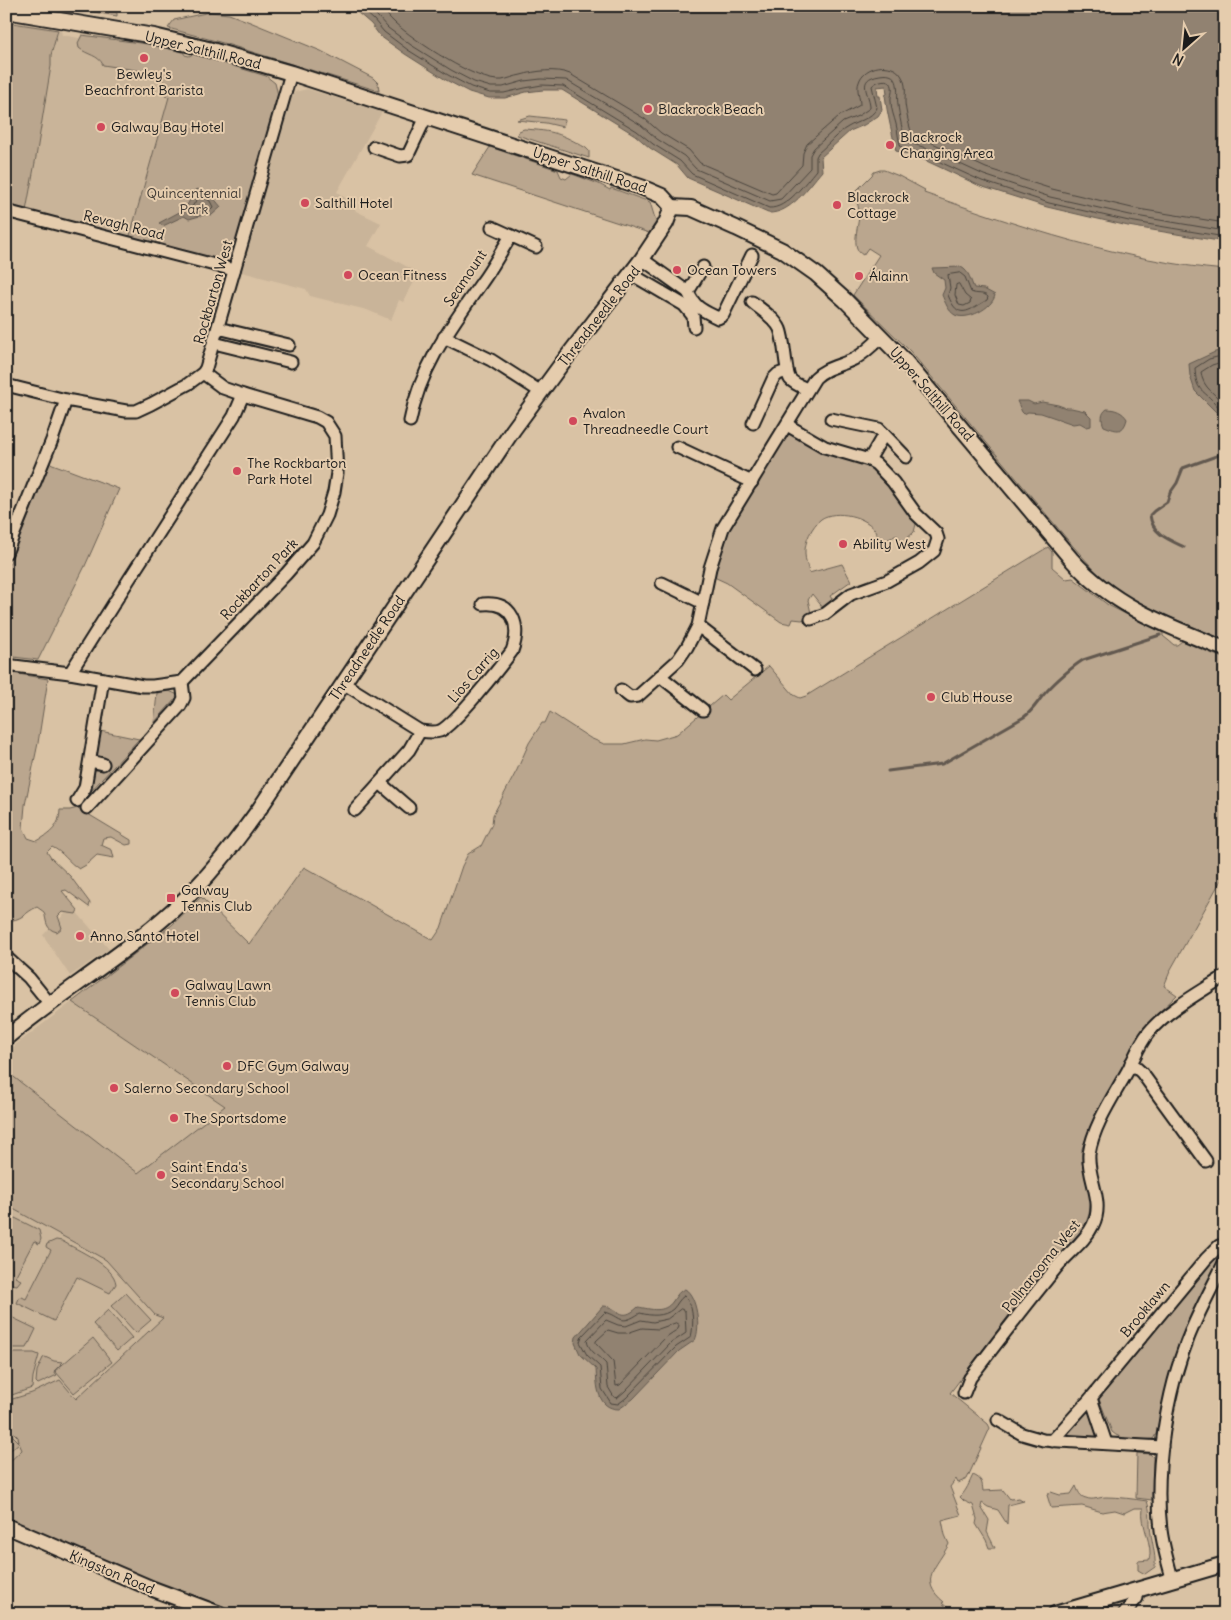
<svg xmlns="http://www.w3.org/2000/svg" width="1231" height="1620" viewBox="0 0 1231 1620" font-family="Delius,sans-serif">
<rect width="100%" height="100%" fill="#d9c2a4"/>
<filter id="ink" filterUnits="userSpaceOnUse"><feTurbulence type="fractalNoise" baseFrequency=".02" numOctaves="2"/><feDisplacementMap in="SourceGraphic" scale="10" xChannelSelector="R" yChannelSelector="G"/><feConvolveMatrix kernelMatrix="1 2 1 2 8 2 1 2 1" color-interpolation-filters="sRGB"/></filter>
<g filter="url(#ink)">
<g fill="#c9b499">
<path d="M58 30H61L62 35 79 38 82 35H86L147 44 183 52 129 239 26 211 36 157 51 66V55Z"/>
<path d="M307 89 382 112 337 192 351 202 356 211 381 223 368 246 419 273 403 302 399 300 391 320 367 310 310 296 306 289 238 271 251 236 257 205 269 172 288 104 295 92Z"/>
<path d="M72 907 109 949 70 976 43 935Z"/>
<path d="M72 1002 225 1106 316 1177 6 1465V1052Z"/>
</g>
<g fill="#baa68e" stroke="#6b6155">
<path d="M59 6C77 6 103 1 117 13V16Z"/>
<path d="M210 12 229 14 250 22 321 51 373 78 378 83 379 91 223 43 168 28 174 20Z"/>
<path d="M6 22 58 30 51 55V66L36 157 26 211 6 207Z"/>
<path d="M82 35 147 44 183 52 185 55 189 56 193 54 266 76 275 83 278 95 232 266 129 239 169 97 165 96 166 88 160 76 149 72 103 65C99 55 87 55 79 48L78 43Z"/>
<path d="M530 116 565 120 563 127 546 123 517 120Z"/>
<path d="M524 129C554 131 560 133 586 148L589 151V158L517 135 519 131Z"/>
<path d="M490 147 558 170 561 177 566 179 572 174 599 184 610 190 611 188 650 202 656 222 649 233 472 175Z"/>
<path d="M880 170H884L899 176 925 190 924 193C1021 227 1122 261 1225 270V640L1163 614 1123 594 1098 574 1072 545 910 351 853 295 879 255 868 248 863 255C849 248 860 224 859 212 859 205 855 199 855 192L872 175 874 172Z"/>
<path d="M789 434H795L866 464 877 471 888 483 916 524 914 532 902 543 897 535 878 544C878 540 878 535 876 532 868 516 835 509 821 519 812 526 804 542 805 554 805 560 808 567 809 573L842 564 851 581 830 596 834 602 824 609 812 594 808 600 811 613 809 617 802 620 793 619 791 624 781 622 727 583 714 577 731 525 759 481 784 438Z"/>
<path d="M50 463 119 489 85 566 38 660 6 656V572Z"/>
<path d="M1048 547 1052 552V567L1066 579 1073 578 1108 605 1163 633V636L1174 645H1177L1182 641 1225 659V873L1171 969 1164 986 1177 995 1143 1028 1106 1096 1103 1106 1084 1143 1082 1149V1163L1091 1200 1089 1214 1085 1226 1075 1239 1035 1281 950 1393 988 1424 990 1428 967 1479 958 1483 956 1479 950 1487 961 1515 942 1520 945 1535 949 1544C937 1567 917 1580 944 1602L942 1603 949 1609 952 1614H252L218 1607 182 1594 6 1520V1465L22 1450 19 1443 6 1454V1429L19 1442 18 1437 6 1425V1401L32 1393 60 1380 76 1399 163 1318 155 1315 106 1260 6 1205V1071L138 1173 225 1106 72 1002 172 925 201 897 249 944 304 867 433 940 441 928 462 866 468 854 481 846 492 824 493 815 517 770 529 743 542 723H545L550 712 590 738 604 744H624L645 739 656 740 677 734 723 695 728 700 769 666 794 695 800 698 806 696Z"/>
<path d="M6 672 48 679 38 743 25 805 23 828 28 838 37 841C50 834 60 826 60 810H70L78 808 131 840V844L126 845 111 837 103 838 101 845 112 850 114 858 97 855 86 865 79 869C68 862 63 852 52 847L47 852 51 858 70 876 90 903 89 907 66 890 62 891 78 910 76 914 62 912 58 916 62 928 57 932C45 929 47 922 44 912L37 907C25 912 21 922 6 920Z"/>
<path d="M169 691 176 694 177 697 154 723 157 693Z"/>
<path d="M100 731 139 739 90 792 91 777 95 770H105L107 760 99 758 96 753Z"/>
<path d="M15 1218 39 1230 41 1239 39 1244 34 1241 15 1277 21 1280 17 1285 6 1283V1234L10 1226 6 1222Z"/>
<path d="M56 1240 62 1241C77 1250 114 1265 116 1284L110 1293 77 1277 54 1321 17 1303 20 1296 26 1299 51 1250 46 1247 47 1244Z"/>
<path d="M1223 1251 1180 1339 1169 1377 1156 1434 1153 1439C1141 1440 1121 1441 1112 1432L1099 1399 1102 1391 1205 1268 1220 1252Z"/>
<path d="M126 1293 151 1320 136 1333 111 1306Z"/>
<path d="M108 1310 132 1338 117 1351 93 1324Z"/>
<path d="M7 1315 36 1329 27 1348H6Z"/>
<path d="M93 1338 112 1362 74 1393 55 1371Z"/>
<path d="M6 1353H34L39 1355 33 1377 32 1388 6 1397Z"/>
<path d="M45 1357 54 1361 63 1362 54 1371 57 1375 38 1384 36 1382 37 1371 43 1358Z"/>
<path d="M1090 1411 1100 1438 1068 1436C1070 1427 1081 1414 1090 1411Z"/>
<path d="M1137 1453 1150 1454 1153 1457 1152 1500 1136 1498Z"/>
<path d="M973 1475C982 1479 982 1482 983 1491L1003 1490 1010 1499 1019 1498 1024 1501 1008 1505 1007 1524 998 1510 988 1507 982 1503 981 1507 989 1520 987 1532 995 1548H989L986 1540 976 1524 977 1519 973 1505 964 1501 960 1497C967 1490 969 1483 973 1475Z"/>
<path d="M1076 1486C1078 1491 1080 1497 1086 1498 1093 1501 1099 1497 1106 1497 1120 1497 1133 1499 1147 1501 1150 1510 1150 1517 1150 1526 1151 1540 1156 1553 1155 1567L1145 1574 1138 1570V1561L1149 1560C1154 1545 1140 1526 1143 1508H1134L1124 1513 1115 1510 1102 1512 1082 1506 1051 1508 1047 1495 1051 1492 1060 1495 1071 1494Z"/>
<path d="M1130 1599 1129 1604 1118 1614H1080Z"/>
</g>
<g fill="#918271" stroke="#62594f">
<path d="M357 6H1225V242L1128 226 1047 207 980 186 918 157 896 151C892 132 887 114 885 95L887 94 886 86 877 87 878 96H880L882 110 878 116 864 125 850 131 821 157 822 171C808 187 791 214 768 213L688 178 677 165 650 148 635 135 562 90H543L526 92 505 98H489L469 92 446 80 405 54 380 36 371 24 357 12Z"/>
<path d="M196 189C208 191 214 198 221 207L212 215 207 214 189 219 184 216 163 226 159 223 185 209Z"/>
<path d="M961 267C970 272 970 280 974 288L984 289 995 295C993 308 967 321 955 315 948 311 945 302 942 295L945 288 944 280 934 273 932 268Z"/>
<path d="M1225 350V421L1195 391 1190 376 1189 364 1215 352Z"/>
<path d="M1017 401H1028L1034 404 1042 402 1058 405 1066 408H1071L1085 411 1091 417V426L1087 427 1080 423 1073 424 1041 413 1028 412 1024 414 1022 412Z"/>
<path d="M1107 409C1115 409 1123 412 1127 419 1123 435 1115 430 1104 426 1101 420 1101 413 1107 409Z"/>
<path d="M685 1289C697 1296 701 1328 695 1340L679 1351 633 1399 619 1409C597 1409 597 1386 596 1369L580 1354 575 1343 576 1337 603 1306C619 1306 620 1324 638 1307 651 1309 664 1314 673 1301 677 1295 679 1291 685 1289Z"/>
</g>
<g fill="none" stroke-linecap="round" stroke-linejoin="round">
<g stroke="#4b453e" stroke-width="1">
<path d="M362 6 363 10 374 20 384 32 408 50 448 75 471 87 490 93H504L525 88 542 85 563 86 637 131 653 144 680 161 692 174 769 208C787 209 805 183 816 170V157L818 153C828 145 837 133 848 127 858 121 871 119 877 108L872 86C875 82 885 78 890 82 895 88 890 96 891 101 891 110 894 116 896 124 898 132 898 140 901 147L920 153 982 181 1049 203 1129 221 1225 237"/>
<path d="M368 6 388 28 411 45 451 70 474 82 491 87H503L524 81 541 79 566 80 641 125 657 139 684 156 696 169 770 201 781 199 810 168V155L814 148 843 122 858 116 870 108C871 95 854 79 880 75 903 71 896 92 898 105 899 114 903 135 906 142L923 147 984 175 1050 197 1130 215 1225 231"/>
<path d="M379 6C385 11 389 18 395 23 414 40 477 83 502 80 508 79 515 76 521 75 535 71 556 68 570 74L645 119 661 133 689 150 700 163 772 194 776 193 802 165 803 153 807 144 839 116 860 105C860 97 856 89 859 82 864 65 892 61 901 75 907 84 905 93 905 102 905 108 910 131 913 136L926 140 986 168 1052 189 1132 208 1225 223"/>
<path d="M200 195 210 201 213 207 211 209 192 212 191 209Z"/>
<path d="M960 273 965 277 971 292C977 295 984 292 988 297L987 300C968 311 958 321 948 295L950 288 948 275Z"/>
<path d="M959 284 965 295 971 300 970 303 964 306 959 305 955 295 956 285Z"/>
<path d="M1225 355 1209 359 1195 368C1196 391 1201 388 1214 402 1218 407 1221 411 1225 415"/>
<path d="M1225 361 1212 365 1201 372C1203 390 1216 392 1225 407"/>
<path d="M684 1296C694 1303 694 1325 691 1337L676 1347 626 1398 618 1404 611 1403 602 1389 600 1367 587 1355 580 1342 582 1336 605 1312C622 1316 619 1327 640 1313 651 1316 664 1317 673 1309 677 1305 679 1299 684 1296Z"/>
<path d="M681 1309 685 1311 686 1333 671 1343 625 1391 617 1398 614 1397 608 1387 606 1364C599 1356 588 1351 587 1340L606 1320 618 1325 626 1326 641 1320 653 1322 667 1319Z"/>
<path d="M676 1323 679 1325 678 1329 666 1337 620 1385 616 1386 613 1361 596 1343V1341L608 1330 618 1333H627L642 1328 658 1329Z"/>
</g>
<g stroke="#62594f" stroke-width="3">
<path d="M1184 547C1169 540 1152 534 1150 515L1154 511 1167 502 1170 493 1177 483 1183 468 1219 455 1225 448"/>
<path d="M888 771 942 764 1024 717C1034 710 1039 699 1047 691 1056 681 1072 667 1083 660L1160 635"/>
</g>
<defs>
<g id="minor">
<path d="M374 147 400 156 408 155 426 117"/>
<path d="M6 211 234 270"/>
<path d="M492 227 536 247"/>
<path d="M642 259 688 292 703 267"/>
<path d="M631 274 684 305 693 316 694 327"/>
<path d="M688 292C695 308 702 310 718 318L723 315 752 255"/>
<path d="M752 302C760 309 775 318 780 329 785 341 785 372 790 379 794 384 802 387 807 389"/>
<path d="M218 328 289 345"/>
<path d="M444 337 491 360 541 392"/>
<path d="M214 343 291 362"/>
<path d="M6 385 66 400 126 411H136L151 404 188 384 203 373 206 368 291 73"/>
<path d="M831 419 879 429 906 457"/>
<path d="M410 421C420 367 452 325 482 282 493 267 501 251 511 236"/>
<path d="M753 423 773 379 778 374 787 371"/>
<path d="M787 425 825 447 869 460 876 464 893 482 916 514 936 533 938 539 934 551 919 563 887 581 851 594 825 614 811 619"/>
<path d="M677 447 752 482"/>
<path d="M869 460 884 434"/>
<path d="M6 553 52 440 66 400"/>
<path d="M662 583 703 603"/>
<path d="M698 626 755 670"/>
<path d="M6 665 70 673 143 686H153L182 682 286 574 313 543 327 515 334 492 337 473 335 436 326 422 317 417 243 395 223 388 203 373"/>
<path d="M70 673 128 581 234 416 243 395"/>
<path d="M660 676 703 710"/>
<path d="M343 683 420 731C427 732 434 733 440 731 454 725 501 666 512 651 521 626 514 601 483 604"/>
<path d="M621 690 630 697 638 696 678 660 687 647 698 626 710 568 723 528 815 378C826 367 840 366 854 359 864 354 873 345 881 337"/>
<path d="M90 761 103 764"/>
<path d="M380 783 409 808"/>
<path d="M77 801 85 788 103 679"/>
<path d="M87 808 180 706 184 698 182 682"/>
<path d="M355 810 409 750 420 731"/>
<path d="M6 957 29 978 50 1004"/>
<path d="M1131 1063 1142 1073 1206 1161"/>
<path d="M964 1393 970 1378C998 1341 1027 1304 1056 1268 1068 1253 1085 1242 1093 1225 1105 1201 1087 1179 1089 1154 1093 1126 1113 1097 1127 1072 1134 1059 1139 1044 1149 1032 1167 1010 1201 992 1225 976"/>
<path d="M1091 1398 1106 1443"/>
<path d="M998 1420 1022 1434 1043 1440 1162 1447"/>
<path d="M1052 1441 1091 1398 1206 1259 1219 1246 1225 1245"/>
<path d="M1172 1578C1168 1563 1163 1546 1161 1530 1154 1471 1166 1392 1189 1336 1199 1311 1213 1286 1225 1261"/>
<path d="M1124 1614 1137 1598 1138 1589"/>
</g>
<g id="major">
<path d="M6 11 154 36 208 49 291 73 641 187 662 196 672 207"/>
<path d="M672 207 691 208 736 228 782 250 816 274 845 300 905 361 1072 560C1114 607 1168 626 1225 649"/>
<path d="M6 1038C60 993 121 957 173 910 207 880 234 844 260 808L513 430 560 366 642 259 666 223 672 207"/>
<path d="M6 1526 153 1589 220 1614"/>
<path d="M1055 1614 1225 1564"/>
</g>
</defs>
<use href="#minor" stroke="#1c1c1c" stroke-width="15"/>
<use href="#major" stroke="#1c1c1c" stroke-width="18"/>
<use href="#minor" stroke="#e5ccad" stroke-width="11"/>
<use href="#major" stroke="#e5ccad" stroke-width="14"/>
</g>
</g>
<g fill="#d1495b" stroke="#e5ccad" stroke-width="2">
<circle cx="144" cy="58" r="5"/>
<circle cx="648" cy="109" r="5"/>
<circle cx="101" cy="127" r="5"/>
<circle cx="890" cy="145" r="5"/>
<circle cx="305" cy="203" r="5"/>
<circle cx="837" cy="205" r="5"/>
<circle cx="677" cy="270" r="5"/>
<circle cx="348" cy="275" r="5"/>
<circle cx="859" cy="276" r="5"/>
<circle cx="573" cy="421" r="5"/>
<circle cx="237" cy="471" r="5"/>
<circle cx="843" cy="544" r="5"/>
<circle cx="931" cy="697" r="5"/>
<rect x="166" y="893" width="10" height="10" rx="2.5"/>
<circle cx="80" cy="936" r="5"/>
<circle cx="175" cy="993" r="5"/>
<circle cx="227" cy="1066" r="5"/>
<circle cx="114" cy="1088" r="5"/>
<circle cx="174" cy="1118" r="5"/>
<circle cx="161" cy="1175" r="5"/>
</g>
<g text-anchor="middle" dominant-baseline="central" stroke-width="4" stroke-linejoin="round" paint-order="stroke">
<g font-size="14" fill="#1c1c1c" stroke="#e5ccad">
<text transform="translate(203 50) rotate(14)">Upper Salthill Road</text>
<text transform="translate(590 170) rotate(18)">Upper Salthill Road</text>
<text transform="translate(124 225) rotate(14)">Revagh Road</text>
<text transform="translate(465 278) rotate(-56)">Seamount</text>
<text transform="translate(213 292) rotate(-74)">Rockbarton West</text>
<text transform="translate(599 316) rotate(-52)">Threadneedle Road</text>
<text transform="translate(932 394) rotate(49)">Upper Salthill Road</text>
<text transform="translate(259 579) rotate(-47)">Rockbarton Park</text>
<text transform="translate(367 648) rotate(-56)">Threadneedle Road</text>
<text transform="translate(473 675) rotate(-49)">Lios Carrig</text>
<text transform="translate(1041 1266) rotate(-51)">Pollnarooma West</text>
<text transform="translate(1145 1309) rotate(-50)">Brooklawn</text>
<text transform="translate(112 1572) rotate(23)">Kingston Road</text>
</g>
<g font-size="14" fill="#1c1c1c" stroke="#e5ccad" text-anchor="start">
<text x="144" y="74" text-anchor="middle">Bewley's<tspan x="144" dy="16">Beachfront Barista</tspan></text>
<text x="658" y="109">Blackrock Beach</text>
<text x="111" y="127">Galway Bay Hotel</text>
<text x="900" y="137">Blackrock<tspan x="900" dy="16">Changing Area</tspan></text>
<text x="847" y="197">Blackrock<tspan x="847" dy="16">Cottage</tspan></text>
<text x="315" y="203">Salthill Hotel</text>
<text x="687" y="270">Ocean Towers</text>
<text x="358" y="275">Ocean Fitness</text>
<text x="869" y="276">Álainn</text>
<text x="583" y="413">Avalon<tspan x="583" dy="16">Threadneedle Court</tspan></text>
<text x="247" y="463">The Rockbarton<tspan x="247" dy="16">Park Hotel</tspan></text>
<text x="853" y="544">Ability West</text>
<text x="941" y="697">Club House</text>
<text x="181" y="890">Galway<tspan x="181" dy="16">Tennis Club</tspan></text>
<text x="90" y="936">Anno Santo Hotel</text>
<text x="185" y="985">Galway Lawn<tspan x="185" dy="16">Tennis Club</tspan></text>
<text x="237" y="1066">DFC Gym Galway</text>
<text x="124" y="1088">Salerno Secondary School</text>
<text x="184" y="1118">The Sportsdome</text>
<text x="171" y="1167">Saint Enda's<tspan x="171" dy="16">Secondary School</tspan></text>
</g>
<g font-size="14" fill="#443e38" stroke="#e5ccad">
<text x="194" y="193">Quincentennial<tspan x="194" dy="16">Park</tspan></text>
</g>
</g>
<rect width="1231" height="1620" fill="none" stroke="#e5ccad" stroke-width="25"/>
<rect x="12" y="12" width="1206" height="1595" fill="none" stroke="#1c1c1c" stroke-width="2" filter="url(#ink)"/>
<g transform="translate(1184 48) rotate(207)" stroke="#e5ccad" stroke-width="4" paint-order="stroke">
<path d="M0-4L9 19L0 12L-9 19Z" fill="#1c1c1c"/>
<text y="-8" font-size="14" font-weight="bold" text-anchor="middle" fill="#1c1c1c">N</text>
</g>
</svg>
